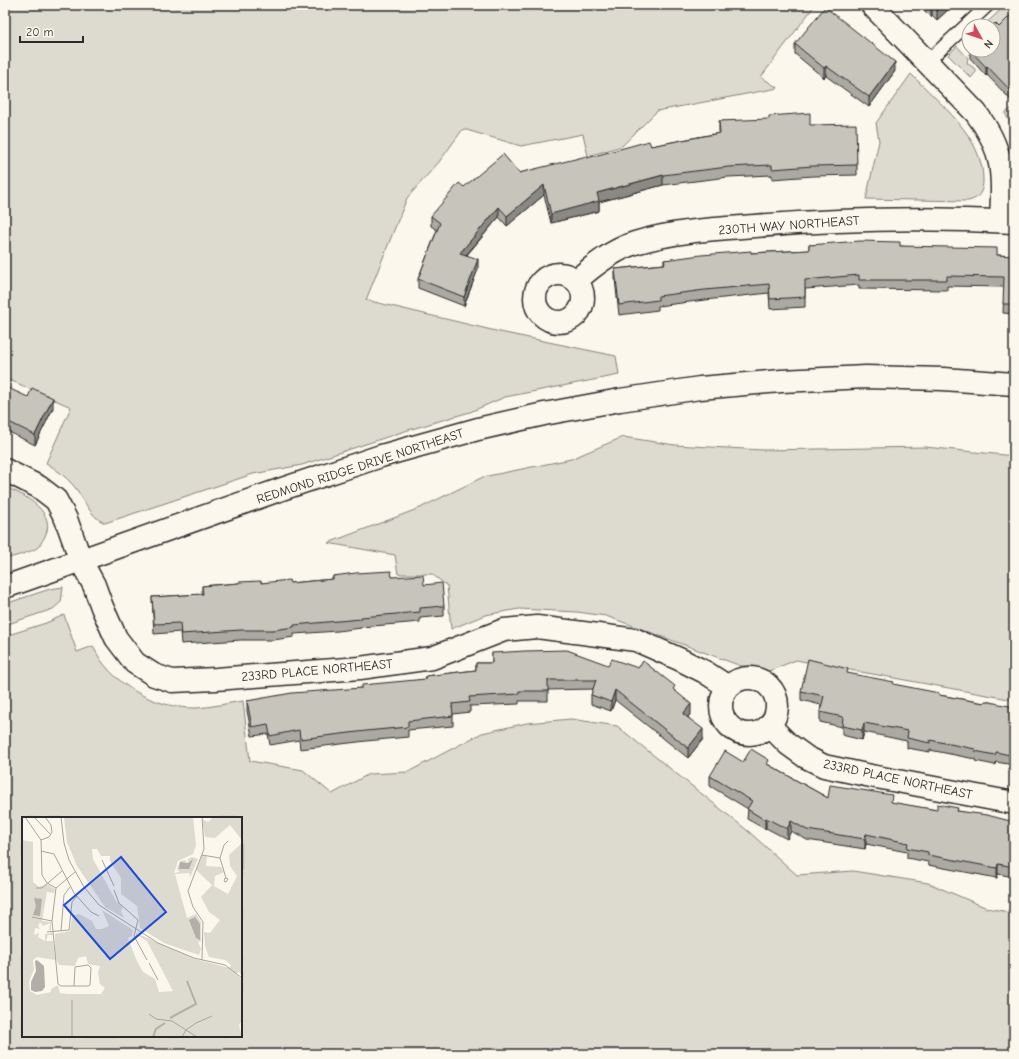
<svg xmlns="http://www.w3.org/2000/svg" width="1019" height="1059" viewBox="0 0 1019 1059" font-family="'Comic Neue',sans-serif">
<rect width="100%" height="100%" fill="#fbf7ec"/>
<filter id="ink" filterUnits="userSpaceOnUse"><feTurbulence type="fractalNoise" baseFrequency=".025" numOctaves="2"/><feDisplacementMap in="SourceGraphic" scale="8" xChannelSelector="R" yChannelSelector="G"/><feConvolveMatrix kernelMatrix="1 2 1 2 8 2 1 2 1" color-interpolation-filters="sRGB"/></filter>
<g filter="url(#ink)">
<g fill="#dddad0" stroke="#84827e" fill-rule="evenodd">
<path d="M5 5H815L761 77 778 88 657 111 622 146 588 156 583 134 521 146 463 129 439 162 407 198 366 300 500 332 616 356 619 375 505 397 470 412 405 431 302 465 253 474 105 523C89 517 84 497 73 485 65 476 56 469 46 463L71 407 5 378Z"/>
<path d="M1006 5H1008L1014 11V17L1007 28 983 26Z"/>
<path d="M957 46 968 58 967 63 974 68 976 72 971 78 948 55Z"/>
<path d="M911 74C939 103 984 137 983 181 983 191 979 199 968 201L866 199 879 141 876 123Z"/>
<path d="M1014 107V128L1013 129 1005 113Z"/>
<path d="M623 437 675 445 763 450 925 447 1014 456V700L796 660 769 671 753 666H741L628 624 606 616 577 612 519 609 485 615 451 629 447 586 432 574H398L395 555 328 543 420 508 483 477 571 459Z"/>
<path d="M5 487C24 494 59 513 44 538 42 541 40 546 37 548 31 552 13 557 5 559Z"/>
<path d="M63 587 61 602 53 609 5 625V604L50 589Z"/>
<path d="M64 615 77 652 93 646C110 684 155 709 197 708 212 707 228 703 243 701L250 761 303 770 332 794 369 774 408 772 482 733 527 723 571 719 617 726 748 831 797 875 853 871 928 883 987 908 1014 913V1054H5V636L46 623ZM23 818H241V1036H23Z"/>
</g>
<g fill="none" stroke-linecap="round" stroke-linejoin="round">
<defs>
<path id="service" d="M927 62 988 5"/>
<g id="minor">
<path d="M872 5 976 113C1005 151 1003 176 1001 221"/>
<circle cx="559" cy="298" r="24"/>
<path d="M577 280C594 265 613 250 635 243 674 231 714 229 755 226 841 219 927 217 1014 222"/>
<path d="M5 470 39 487 56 500 66 519 81 561 94 585 102 607 116 638 135 663 154 675 172 681 216 679 360 668 432 658 504 630 537 627 636 640 679 659 705 672 728 687"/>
<circle cx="749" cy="706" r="28"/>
<path d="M770 726 788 744 806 757 824 766 871 776 1014 803"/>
</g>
<path id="tertiary" d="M5 587 282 489 381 456 478 429 544 414 620 400 700 388 781 381 866 377 943 379 1014 384"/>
</defs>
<use href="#service" stroke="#2b2b2b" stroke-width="15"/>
<use href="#minor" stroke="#2b2b2b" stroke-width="25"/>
<use href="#tertiary" stroke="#2b2b2b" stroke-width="25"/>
<use href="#service" stroke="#fbf7ec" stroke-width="12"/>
<use href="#minor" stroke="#fbf7ec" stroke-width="22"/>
<use href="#tertiary" stroke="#fbf7ec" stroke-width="22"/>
</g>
<g fill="#aba9a2" stroke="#2b2b2b">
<path d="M919 5H953L937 20 932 15 931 17Z"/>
<path d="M1014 12V98L1011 100 987 75 986 76 970 58V50H993L999 27Z"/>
<path d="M795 44 895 71 869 107 826 76 824 78 795 54Z"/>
<path d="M719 121 810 125 857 165V175L813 176 772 179V175L728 177 663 185 599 202V211L551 223 544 195 507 226 499 217 467 255 478 269 464 306 418 288V279L437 230 431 226V216L464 187 519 173 651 146 719 133Z"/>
<path d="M809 245 900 246 997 255 1014 256V314L1003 313 1004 287 947 286V290L859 289V285L805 289V307L770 309 769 293 705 300 658 306V310L619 315 615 279V269L664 264V260L751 253 809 250Z"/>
<path d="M5 394 28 397 53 408 35 445 5 430Z"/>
<path d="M333 576 392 577 424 585 444 606V616L420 618V622L361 627V628L338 631 294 634V637L273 640H241L181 644 180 632 154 634 152 597 202 594V586L239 583H290L333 579Z"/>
<path d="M492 653 675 691 691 713 688 717 703 739 688 758 615 700 611 711 591 704V695L593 689 548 690V701H519V704L470 706V712L453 714V726L408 730V737L366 741 300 749 299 740 270 745 268 734 252 736 247 711V701L362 688 426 679V676L476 670V663H492Z"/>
<path d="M848 674 939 695 984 703 1014 707V765L996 762 995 765 975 761V759L930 750V752L907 748V741L864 732 862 740 842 735V727L820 722V712L821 705 801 700V691Z"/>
<path d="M743 762 769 765 828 798 892 803 937 810 958 811 1014 822V877L998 874 997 878 928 865V862L907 858V852L866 844 865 849 807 840 791 831 787 839 766 828 765 829 747 819 748 809 710 786V776Z"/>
</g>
<g fill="#8b8984" stroke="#2b2b2b">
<path d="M943 5H953L937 20V11Z"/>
<path d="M932 6V15L931 17V8Z"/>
<path d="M895 62V71L869 107V97Z"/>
<path d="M826 66V76L824 78V68Z"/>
<path d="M987 66V75L986 76V67Z"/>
<path d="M1014 89V98L1011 100V91Z"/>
<path d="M663 175V185L599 202V211L551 223V214L597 193Z"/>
<path d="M544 185V195L507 226V216Z"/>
<path d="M499 207V217L460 262V253Z"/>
<path d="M478 259V269L464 306V297Z"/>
<path d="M53 398V408L35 445V435Z"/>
<path d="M615 690V700L611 711V702Z"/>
<path d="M691 704V713L683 723V714Z"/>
<path d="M864 723V732L862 740V730Z"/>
<path d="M703 729V739L688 758V748Z"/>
<path d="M766 818V828L765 829V820Z"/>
<path d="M791 821V831L787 839V829Z"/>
<path d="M866 834V844L865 849V839Z"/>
<path d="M998 864V874L997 878V868Z"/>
</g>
<g fill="#c7c4bc" stroke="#2b2b2b">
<path d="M927 5H943L937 11 932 6 931 8Z"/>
<path d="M825 7 895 62 869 97 826 66 824 68 795 44Z"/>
<path d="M1014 12V89L1011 91 987 66 986 67 970 50H993V26H992L995 23 999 27Z"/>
<path d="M810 113V125L856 124 857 165 813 166 772 169V165L728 167 663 175 597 193 599 201 551 214 544 185 507 216 499 207 460 253 478 259 464 297 418 279 440 223 431 216 459 183 464 187 503 154 519 173 587 156V158L649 141 651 146 720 133 719 121 769 119V116Z"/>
<path d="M860 241 900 242V246L997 248V255L1014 256V304H1003L1004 277 947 276V280H859V275L805 280V297L770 299 769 284 705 290 658 296V300L619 305 615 269 665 264 664 260 701 255 751 251V253L809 250V245Z"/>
<path d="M8 388 28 397 32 388 53 398 35 435 5 420V394Z"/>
<path d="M391 571 392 577 423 575 424 585 442 583 444 606 420 608V612L361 617V619L338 621 294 625V627L273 630H241L181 634 180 623 154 624 152 597 203 594 202 586 239 583V582L261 581V583L289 580 290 583 333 579V576L356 573Z"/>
<path d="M567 650 608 665 612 659 638 668 643 661 675 686 673 689 691 704 683 714 703 729 688 748 615 690 611 702 591 695 596 680H548V691H519V694L469 697 470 702 452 704 453 716 408 721V727L366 731 300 739 299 730 270 736 268 724 252 727 247 701 292 693 362 688V685L426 679V676L476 670V663H492V653L525 651Z"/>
<path d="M808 659 848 669 847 673 894 682 893 684 939 693V695L984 703 985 701 1014 707V756L996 752 995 755 975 751V749L930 740V743L907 738 908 731 864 723 862 730 842 726 843 717 820 712 824 696 801 691Z"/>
<path d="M751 749 769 760 767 764 828 798 830 785 874 792 892 795 891 802 937 810V804L958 808 957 811 987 815 1014 822V867L998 864 997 868 928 855V852L907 848 908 843 866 834 865 839 807 830 791 821 787 829 766 818 765 820 747 809 752 801 710 776 725 751 743 762Z"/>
</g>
</g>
<g text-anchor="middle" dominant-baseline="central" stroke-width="3.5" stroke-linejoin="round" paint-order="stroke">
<g font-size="13" fill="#2b2b2b" stroke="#fbf7ec">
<text transform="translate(789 225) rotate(-4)">230TH WAY NORTHEAST</text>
<text transform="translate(360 466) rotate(-18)">REDMOND RIDGE DRIVE NORTHEAST</text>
<text transform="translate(317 670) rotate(-5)">233RD PLACE NORTHEAST</text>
<text transform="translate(898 779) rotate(12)">233RD PLACE NORTHEAST</text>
</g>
</g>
<g transform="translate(22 817)">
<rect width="220" height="220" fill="#fbf7ec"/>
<path d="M42 0H171L174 28 171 37 156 44 152 56 158 55 155 52 158 44 163 43 166 46 163 45 161 53 170 42 166 46V42L170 40 176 42 168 60 167 56 153 57 165 101 174 97 179 105V124L176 125 179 132 177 138 142 126 118 111 115 89 99 77V61L88 44V39H79L75 32H70L71 42 94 84 101 90 99 94 102 101 83 90 55 49 45 25ZM191 0H220V23L208 8 193 21 183 20 180 2 186 5ZM0 23 11 25V65L17 70 24 67 18 72 25 67 33 72 32 76 25 75 20 104 29 105V113L27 114 28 106 21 109 18 105 16 109 18 112 13 111 12 118 17 116 16 120 23 124V117L30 116 31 118H26L24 124H31L33 143 15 140 11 143 12 152 7 165 8 174 15 178 29 175V172L36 168 38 176 46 177H79L83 171 78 167 76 156 78 149 66 147 64 139 56 141 53 149 37 148 33 140V117L48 114 50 99 57 97 70 104 74 112H80L87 109 80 93 111 113 110 119 106 121 114 142 121 155 133 162 137 175 151 174 125 124 117 119 114 122V116L173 142 207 151 209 148 203 143 187 140 183 129 182 115 188 116 198 103 187 95 179 80 190 68 174 53 180 38 185 39 184 49 199 50 202 55 193 59 192 69 206 77 215 59 208 49 207 38 220 26V159L217 155 214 157 220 163V211L219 205 217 208 220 220H0Z" fill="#dddad0"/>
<path d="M171 42 167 52H157L158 45 166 46ZM12 81 20 82 18 99 11 98 14 89ZM173 100 178 107V123L174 121 167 103ZM15 143 22 149 23 170 20 174 13 175 9 173V165L14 154 13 144Z" fill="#b1afa7"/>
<path fill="none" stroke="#b1afa7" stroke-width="2" d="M148 201 174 187 165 164M131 220 134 212 143 206"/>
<path fill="none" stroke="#a8a59f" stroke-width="1" d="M3 0 19 23 20 58 25 66 34 71M12 0 29 18M39 0 42 26 47 43 62 70 77 88 136 126 172 141 203 148 220 161M180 0 182 32 166 74 171 90 181 105 180 143M19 23 27 20 30 15 29 8 23 0M19 34 32 37 52 76 69 95 77 99M180 38 198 41M80 43 92 69M203 61 206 62 204 65 202 64ZM204 61 198 41 202 28 206 24M14 71H20L40 54M92 73 97 86 116 103 112 119 125 143M10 100 30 104M39 114 42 78 48 70M25 115 47 113 50 85 55 79M127 146 136 163M52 169 53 150 66 148 69 151 68 168 66 169H39L36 167 30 104 34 71 53 55M127 197 134 202 150 204 164 213 174 206 190 199M50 220V183M160 220 164 213 175 220"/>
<path fill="#1d4ed8" fill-opacity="0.15" stroke="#1d4ed8" stroke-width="2" d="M99 40 144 95 88 142 42 88Z"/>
<rect width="220" height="220" fill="none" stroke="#2b2b2b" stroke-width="2"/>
</g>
<rect width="1019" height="1059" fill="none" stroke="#fbf7ec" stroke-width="20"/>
<rect x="10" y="10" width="999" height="1039" fill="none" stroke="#2b2b2b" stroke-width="1.5" filter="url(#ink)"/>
<g transform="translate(981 38) rotate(130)"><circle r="19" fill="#fbf7ec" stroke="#a8a59f"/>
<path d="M0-3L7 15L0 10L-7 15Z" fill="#d1495b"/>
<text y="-6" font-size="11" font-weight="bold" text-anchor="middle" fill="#2b2b2b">N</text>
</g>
<path d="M20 36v6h63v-6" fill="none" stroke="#2b2b2b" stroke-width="2"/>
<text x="26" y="36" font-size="12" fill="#2b2b2b" stroke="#fbf7ec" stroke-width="3" paint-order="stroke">20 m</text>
</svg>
